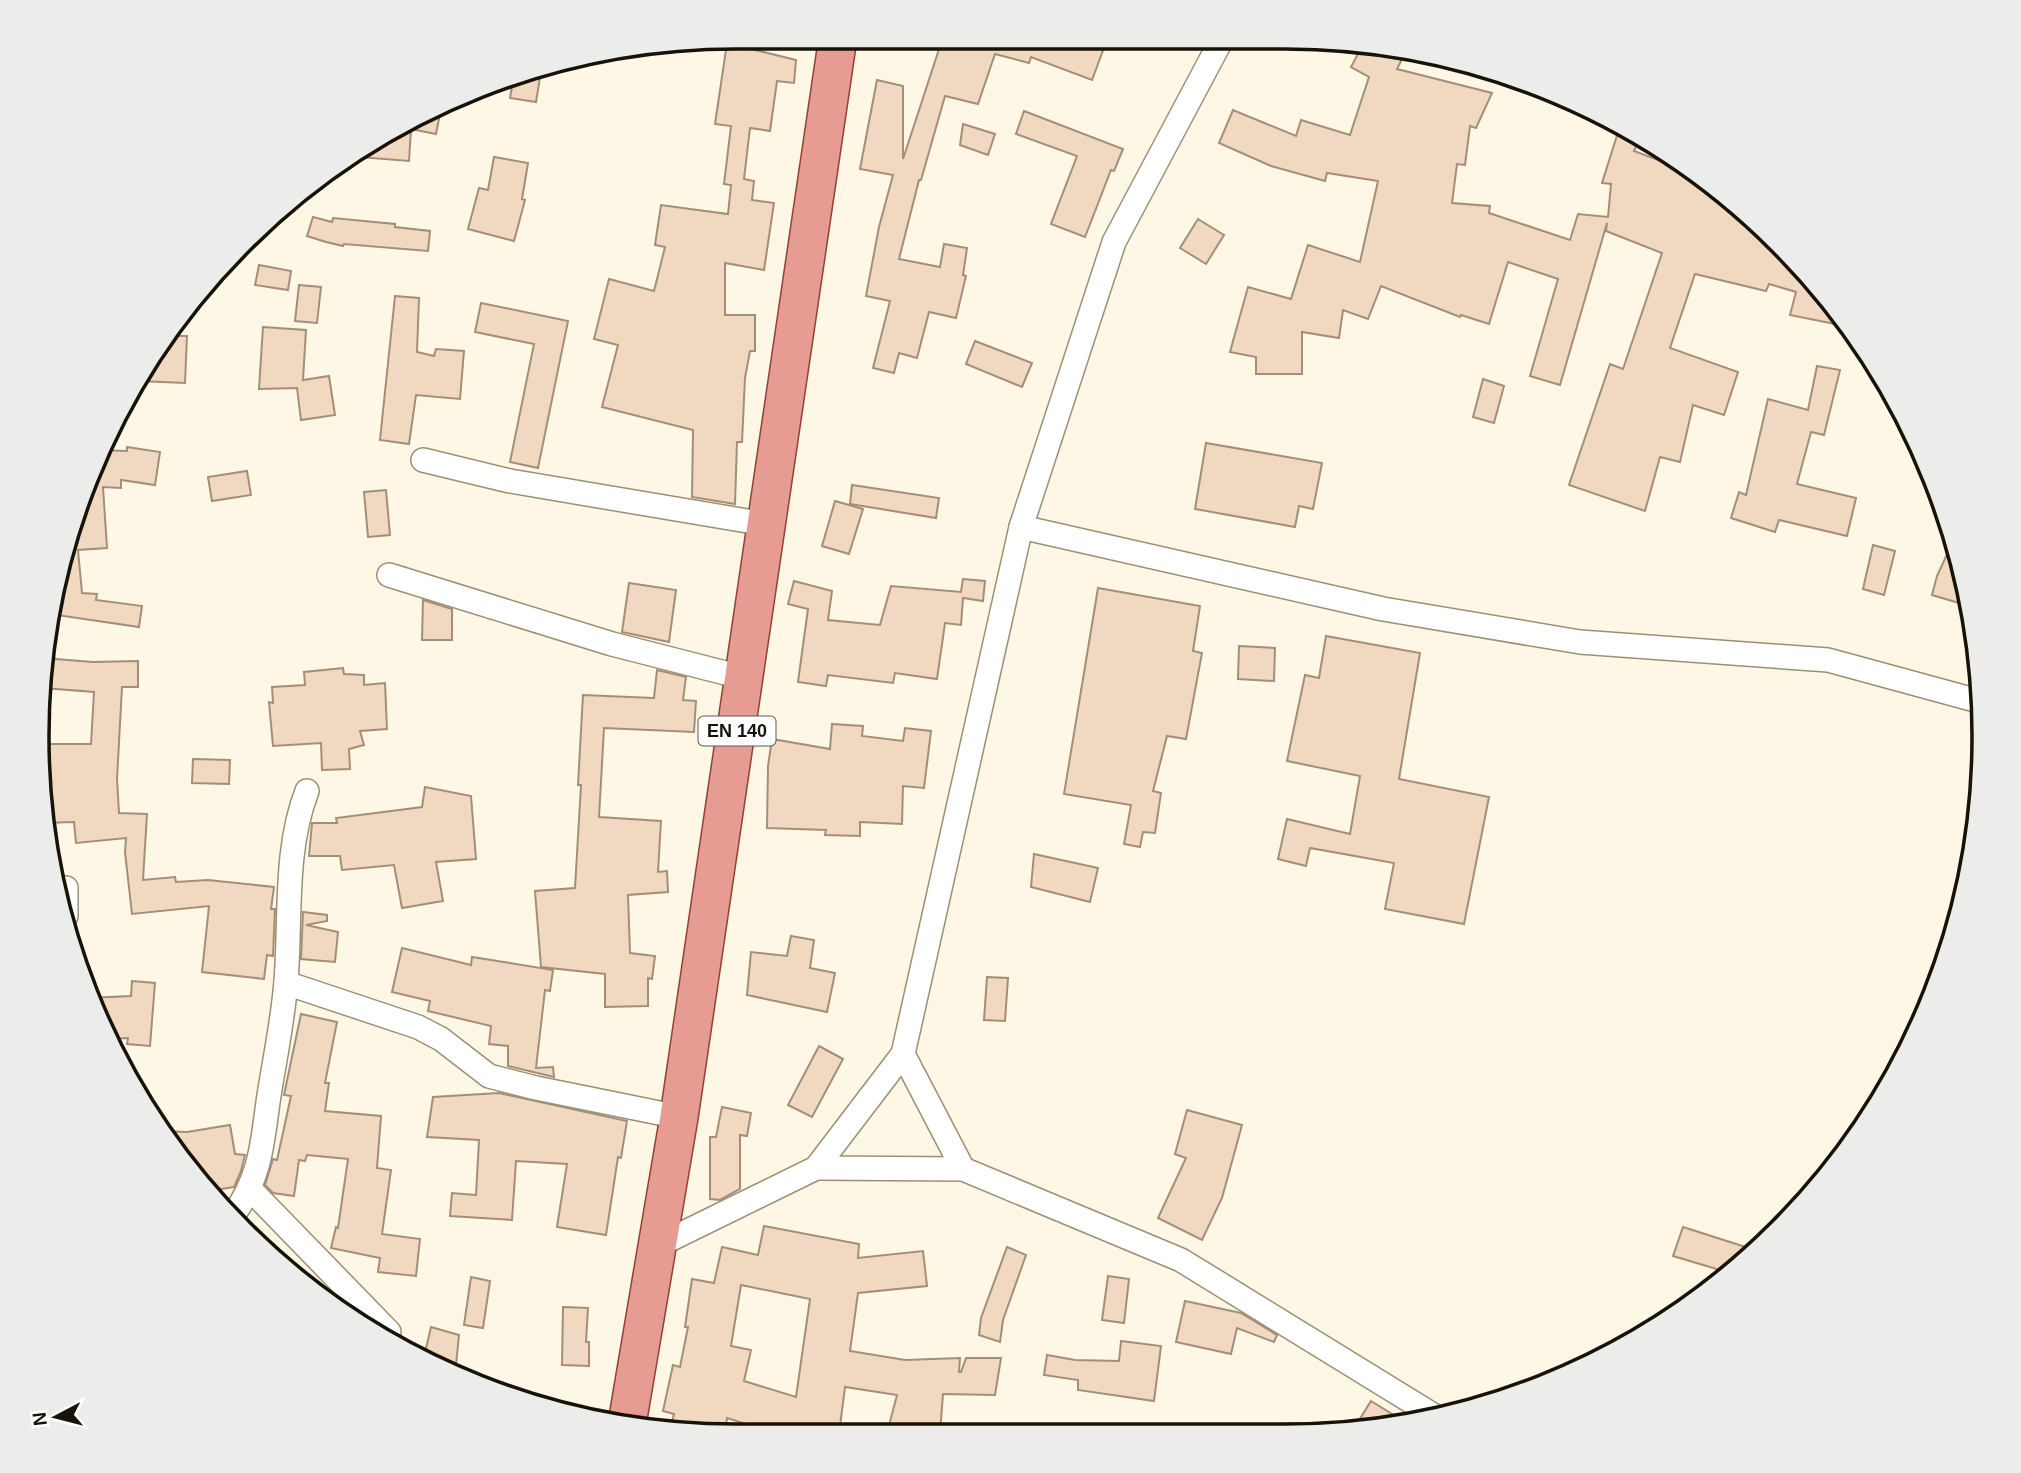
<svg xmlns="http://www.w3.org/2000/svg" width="2021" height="1473" viewBox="0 0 2021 1473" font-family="Arial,sans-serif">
<rect width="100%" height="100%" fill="#fef7e5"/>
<g fill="#f1d8c1" stroke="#a58e78" stroke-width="2" fill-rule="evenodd">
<path d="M943 37H1108L1092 80 1031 57 1029 63 995 54 978 104 945 96 921 180H919L899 259 940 267 944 244 967 248 963 275 966 276 956 318 929 312 917 358 899 353 894 373 873 368 890 301 866 296 879 227 893 175 860 169 877 80 903 86V159Z"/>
<path d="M727 43 796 60 794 83 777 81 770 131 750 128 744 179 754 181 752 200 774 203 764 270 725 263V315H755V351H750L745 378 742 442H737L735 504 692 497 693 430 602 407 618 345 594 339 609 279 654 291 665 247 655 245 661 205 728 214 731 185 724 184 731 126 715 124Z"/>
<path d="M1361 48 1376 56 1379 49 1405 53 1397 69 1492 93 1476 128 1470 126 1465 165 1457 164 1452 203 1490 206 1489 213 1570 240 1578 214 1608 217 1611 184 1602 183 1620 126 1640 137 1634 151 1703 177 1746 211 1839 310 1850 327 1790 315 1796 292 1769 284 1766 291 1695 274 1670 348 1738 372 1724 415 1693 405 1680 462 1660 457 1645 511 1569 485 1610 364 1623 369 1662 253 1606 231 1607 223 1560 385 1530 376 1558 279 1508 262 1489 324 1461 315 1460 317 1381 286 1368 319 1343 310 1339 338 1302 332V374H1256V357L1230 352 1248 287 1291 299 1308 245 1360 262 1378 181 1327 173 1325 181 1271 166 1219 143 1233 110 1296 136 1301 120 1350 135 1369 77 1351 67Z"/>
<path d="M542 65 536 102 510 98 514 75Z"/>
<path d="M442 104 436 134 411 129 409 161 346 156Z"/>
<path d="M1024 111 1123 149 1114 171 1111 170 1085 237 1051 224 1077 156 1016 134Z"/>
<path d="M963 124 995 134 988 155 960 145Z"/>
<path d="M494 157 528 163 522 199 525 200 514 241 468 229 479 188 488 190Z"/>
<path d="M313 217 332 222 333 218 395 224V227L430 231 428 251 344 244 343 246 326 242 307 236Z"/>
<path d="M1198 219 1224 235 1206 264 1180 248Z"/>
<path d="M259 265 291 271 288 290 255 285Z"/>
<path d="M299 285 321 287 317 323 295 321Z"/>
<path d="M395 296 419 298 417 352 434 356 436 349 464 351 460 399 416 395 409 444 380 440Z"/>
<path d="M481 303 568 321 538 468 510 462 534 344 475 332Z"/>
<path d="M263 327 306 330 303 380 329 376 335 415 301 420 297 388 259 389Z"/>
<path d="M170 336H187L185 383 139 381Z"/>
<path d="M975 341 1032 363 1022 387 966 364Z"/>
<path d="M1817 366 1840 370 1824 435 1811 432 1797 484 1856 498 1847 536 1779 520 1775 532 1731 518 1739 492 1746 495 1768 399 1808 410Z"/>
<path d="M1483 379 1504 386 1494 423 1473 417Z"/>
<path d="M1206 443 1322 463 1313 509 1299 506 1295 527 1195 509Z"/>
<path d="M127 447 160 452 155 485 121 480V488L103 487 107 548 78 550 82 593 97 594 96 600 142 606 139 627 50 614 73 515 86 516V487H84L99 450 127 451Z"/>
<path d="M247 471 251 495 212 501 208 477Z"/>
<path d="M852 485 939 498 936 518 850 504Z"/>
<path d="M386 490 390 535 368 537 364 492Z"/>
<path d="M835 501 863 509 849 554 822 546Z"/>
<path d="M1954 539 1960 555 1969 606 1932 595 1937 576Z"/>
<path d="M1873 545 1895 551 1884 595 1863 589Z"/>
<path d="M963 579 985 581 983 601 963 598 961 625 945 623 937 679 895 673 893 683 828 675 826 686 798 682 808 609 788 604 794 581 832 591 828 620 880 625 891 586 961 592Z"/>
<path d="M629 583 676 590 669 642 622 632Z"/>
<path d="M1098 588 1200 606 1193 651 1202 653 1186 739 1167 736 1153 791 1161 793 1155 833 1143 832 1140 847 1124 844 1131 805 1064 794Z"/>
<path d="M423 600 452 609V640H422Z"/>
<path d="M1326 636 1420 653 1399 779 1489 797 1464 924 1385 909 1394 863 1310 848 1306 866 1278 859 1287 819 1350 834 1360 776 1287 761 1305 675 1319 678Z"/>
<path d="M1239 646 1275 648 1274 681 1238 679Z"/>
<path d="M43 658 93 662 138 661V687H122L117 779 119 813 147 814 143 880 175 877 176 882 208 880 274 887 271 909H275L273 956 267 955 264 979 202 972 209 906 132 914 125 852 126 838 76 843 74 822 43 823V744H91L94 692 43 688Z"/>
<path d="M343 668 344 674 364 675V685L385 683 387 729 360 731 364 745 349 749 350 769 322 770 321 743 273 746 269 702 273 703 272 687 305 685 304 672Z"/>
<path d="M657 670 686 677 683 700 696 701 694 732 604 728 599 817 661 821 658 872 667 871 668 892 628 895 630 953 655 956 652 979 648 978V1006L605 1007V974L541 967 535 891 575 888 581 785H578L583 695 654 698Z"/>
<path d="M832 724 863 726 862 736 903 741 905 728 931 731 924 788 903 786 902 824 860 822V836L825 835 826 830 767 828 768 766 772 739 830 749Z"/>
<path d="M193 759 230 760 229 784 192 783Z"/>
<path d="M425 787 471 796 476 859 436 862 443 901 402 908 394 865 342 870 340 856H309L312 823H337L336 818 422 807Z"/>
<path d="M1034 854 1098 868 1090 902 1031 887Z"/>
<path d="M303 912 327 915V921L306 925 338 932 335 962 301 959Z"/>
<path d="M791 936 814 940 810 968 835 973 827 1012 747 995 751 952 787 956Z"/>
<path d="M402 948 471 965 472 957 553 970 550 991 545 990 536 1068 553 1067 554 1077 508 1066V1046L489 1044 491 1026 428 1011 430 1001 392 992Z"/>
<path d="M987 977 1008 978 1005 1021 984 1020Z"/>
<path d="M132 981 155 983 150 1046 127 1044 128 1038 110 1039 90 1004 88 998 131 996Z"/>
<path d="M301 1014 337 1022 325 1083H329L325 1111 381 1116 377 1168 391 1170 382 1234 420 1239 416 1276 378 1272 380 1258 331 1248 336 1227 338 1228 348 1159 307 1155 305 1161 299 1160 294 1196 273 1193 265 1185 273 1159 277 1160 291 1096 284 1095Z"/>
<path d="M819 1046 843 1059 812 1117 788 1105Z"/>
<path d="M499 1093 627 1121 621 1158 618 1157 606 1235 557 1227 567 1164 516 1161 512 1220 450 1216 452 1193 476 1195 479 1140 427 1137 433 1097Z"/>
<path d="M722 1107 751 1113 747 1136 740 1135V1189L720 1200 710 1199V1137H716Z"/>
<path d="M1187 1110 1242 1125 1222 1198 1202 1240 1158 1218 1186 1158 1175 1154Z"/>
<path d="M230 1125 235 1154 245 1155 241 1171 234 1187 208 1191 182 1163 163 1131 187 1132Z"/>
<path d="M764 1226 859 1244 858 1258 923 1251 927 1286 858 1293 850 1351 905 1360 960 1358 959 1372H961L966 1358H1001L995 1395 943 1394 940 1433H887L897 1395 845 1387 839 1434H780L727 1418 726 1425 718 1423 716 1435H690L670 1431 674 1414 663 1411 673 1365 680 1367 688 1327H685L692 1279 714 1283 722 1247 758 1255ZM741 1285 810 1299 796 1397 744 1381 751 1350 731 1346Z"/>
<path d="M1683 1227 1755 1250 1730 1273 1673 1256Z"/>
<path d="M1007 1247 1026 1255 1003 1320 1000 1342 979 1335 981 1318Z"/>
<path d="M1108 1276 1129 1279 1124 1323 1102 1320Z"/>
<path d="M471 1277 490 1281 483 1328 464 1325Z"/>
<path d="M1185 1301 1241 1313 1277 1335 1274 1342 1237 1328 1231 1354 1176 1342Z"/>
<path d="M563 1307 588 1308 586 1342H589V1366L562 1365Z"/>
<path d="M431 1327 459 1335 455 1375 423 1361Z"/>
<path d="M1121 1341 1161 1346 1154 1401 1078 1390V1380L1044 1375 1047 1355 1075 1360 1119 1361Z"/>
<path d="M1371 1401 1405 1422 1376 1430H1353Z"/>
</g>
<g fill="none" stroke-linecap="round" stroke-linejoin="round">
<defs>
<g id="street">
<path d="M423 460 510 481 765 524"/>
<path d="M1021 527 1383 609 1580 642 1828 660 1982 702"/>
<path d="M389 575 612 644 745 678"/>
<path d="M66 888V916"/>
<path d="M286 983 418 1027 441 1039 489 1076 536 1088 679 1117"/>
<path d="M903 1054 963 1169"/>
<path d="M816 1168 963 1169 1181 1260 1433 1415"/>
<path d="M250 1189 389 1332"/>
<path d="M232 1217C260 1178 262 1147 268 1102 274 1062 283 1021 286 981 291 919 284 850 307 791"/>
<path d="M659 1245 816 1168 903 1054 1021 527 1114 242 1223 37"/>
</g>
<path id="primary" d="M627 1424 679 1117 838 37"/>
</defs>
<use href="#street" stroke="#9a9074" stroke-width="26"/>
<use href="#primary" stroke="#924133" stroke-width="40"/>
<use href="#street" stroke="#fff" stroke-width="23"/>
<use href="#primary" stroke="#e69c92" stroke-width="37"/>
</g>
<g text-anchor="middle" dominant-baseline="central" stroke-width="7" stroke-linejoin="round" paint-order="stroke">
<rect fill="#fff" stroke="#5d5a53" stroke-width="2" x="698.5" y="716.5" width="77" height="29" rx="5"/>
<g font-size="18" font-weight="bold" fill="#171309">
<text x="737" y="731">EN 140</text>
</g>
</g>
<path d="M0 0H2021V1473H0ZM736 49H1285A687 687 0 0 1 1972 736V737A687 687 0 0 1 1285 1424H736A687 687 0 0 1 49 737V736A687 687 0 0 1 736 49Z" fill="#ececeb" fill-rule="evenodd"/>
<path fill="none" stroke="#171309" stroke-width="3.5" d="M736 49H1285A687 687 0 0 1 1972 736V737A687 687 0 0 1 1285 1424H736A687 687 0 0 1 49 737V736A687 687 0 0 1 736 49Z"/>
<g transform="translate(56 1417) rotate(263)" stroke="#ffffff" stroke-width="5" paint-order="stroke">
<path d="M0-5L12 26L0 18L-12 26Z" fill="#171309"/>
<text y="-10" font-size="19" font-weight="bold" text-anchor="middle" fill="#171309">N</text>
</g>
</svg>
